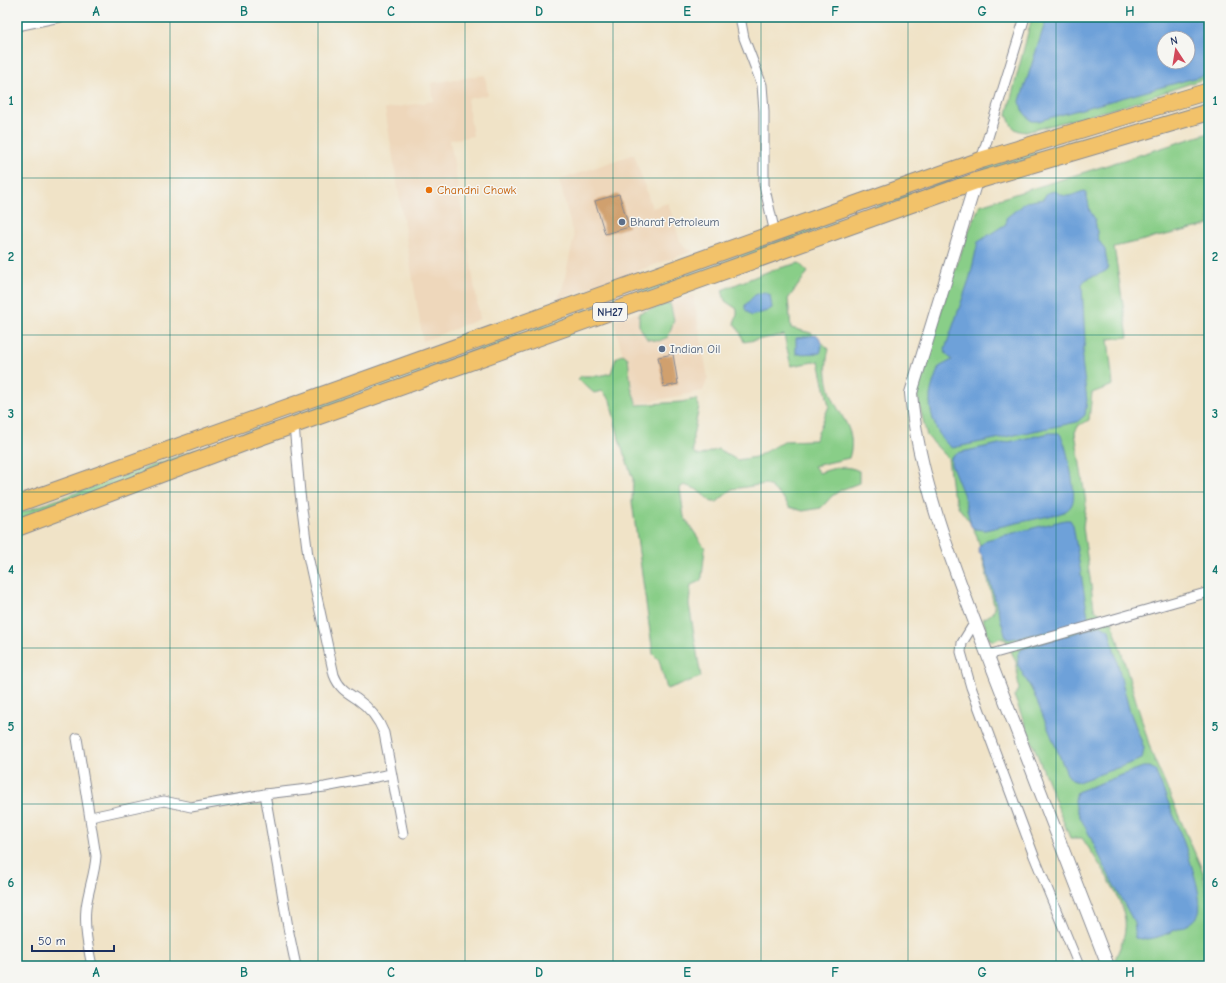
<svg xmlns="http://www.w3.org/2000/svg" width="1226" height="983" viewBox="0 0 1226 983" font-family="'Comic Neue',sans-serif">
<rect width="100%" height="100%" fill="#f6f6f2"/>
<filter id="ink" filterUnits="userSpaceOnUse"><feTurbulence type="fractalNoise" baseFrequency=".025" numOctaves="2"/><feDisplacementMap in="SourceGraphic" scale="8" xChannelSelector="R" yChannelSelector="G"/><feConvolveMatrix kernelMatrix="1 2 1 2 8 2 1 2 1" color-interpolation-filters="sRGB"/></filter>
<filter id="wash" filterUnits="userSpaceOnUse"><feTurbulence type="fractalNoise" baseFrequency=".012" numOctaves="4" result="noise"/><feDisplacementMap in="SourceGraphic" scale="16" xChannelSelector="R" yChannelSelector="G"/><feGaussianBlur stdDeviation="0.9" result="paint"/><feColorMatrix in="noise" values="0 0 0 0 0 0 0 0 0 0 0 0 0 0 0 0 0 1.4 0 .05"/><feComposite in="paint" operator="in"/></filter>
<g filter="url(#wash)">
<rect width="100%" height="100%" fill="#f0e3c7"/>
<g fill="#eed7bb">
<path d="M485 75 488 95 467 99 473 136 450 140 480 319 423 341 385 109 434 101 431 83Z"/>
<path d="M634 154 652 208 668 203 680 241 686 249 693 251 557 300 562 290 574 237 559 180Z"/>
<path d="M693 295 708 378 703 391 637 404 613 320Z"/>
</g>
<g fill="#89ce88" stroke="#527e73" fill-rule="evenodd">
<path d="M1032 17H1209V77L1124 106 1026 132C1013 131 1011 126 1007 114ZM1164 38H1188V62H1164Z"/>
<path d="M1209 101V109L979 174 980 171 986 167Z"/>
<path d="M1209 133V225L1114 247 1128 337 1108 339 1113 385 1092 393 1089 420 1079 425 1075 432 1086 503 1083 527 1094 608 1096 611 1112 621 1152 754 1203 872 1207 895 1209 894V966H1118L1114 962C1119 949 1127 935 1125 920 1122 896 1096 859 1082 838H1070L1014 696 1019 690 1016 662 1006 640 1000 638 994 641 989 639 983 619 990 615 995 609 977 536 969 521 959 508 952 490 948 458 927 436 916 391 946 295 968 233 980 205Z"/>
<path d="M950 181 952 182 17 523V514L939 183Z"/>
<path d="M799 263 808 272 788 299 791 328 811 333 829 349C825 363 826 379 831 394 840 418 858 430 849 458L814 466 819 473C834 468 845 464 859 471V483L841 490 832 496 821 508 803 511 789 507 784 499 771 487 765 484 732 489 717 502H712L696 489 684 485 680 488 684 517 705 548 702 577 700 581 691 585 689 604 701 677 667 689 659 660 653 654 632 502 633 479 620 443 610 400 602 391 594 393 578 379 581 376H599L611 373 616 358 623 354 628 358 631 387 637 405 681 402 696 399 699 406 693 436V452L699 456 718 449 737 460 756 457 784 441 815 440 829 406 819 361 791 366 784 335 744 342 740 332 734 323 737 315V309L725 301 722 290 772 270Z"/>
<path d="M670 303 674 320 668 337 659 341 647 339 639 326V313Z"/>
</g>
<g fill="#6ea1d9" stroke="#44689c" fill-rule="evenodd">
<path d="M1047 17H1209V74L1038 121H1031L1022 110 1020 101ZM1164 38H1188V62H1164Z"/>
<path d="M1055 191C1068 200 1070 195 1084 191L1086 192 1090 211 1095 219 1098 239 1105 250 1108 269C1101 276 1084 276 1082 285L1085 341 1082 361 1087 400 1085 415 1077 422 952 448C938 439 930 416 930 400 930 389 935 377 939 367L952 360 946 354 945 349 970 277 978 242 1006 224V218L1026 202 1043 199 1047 193Z"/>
<path d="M764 292 770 295 772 308 767 311 751 316 745 309V305L755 295Z"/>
<path d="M817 335C821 338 823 348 820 353L796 354V338Z"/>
<path d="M1050 433H1059C1066 438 1076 492 1073 501 1071 509 1065 512 1058 514L985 530 975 529 971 526 964 496 951 464V457L957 453Z"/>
<path d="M1065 520H1070L1073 525 1088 617C1075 629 1029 635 1010 639L1006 638 983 557 979 553 978 548 986 540Z"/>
<path d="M1101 625 1109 630 1129 709 1144 748 1142 759 1078 782 1072 780 1067 774 1033 692 1018 665V654L1022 649Z"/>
<path d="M1143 767H1150L1155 770C1165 795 1209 894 1198 915 1195 923 1181 928 1173 931 1159 937 1150 941 1135 938 1134 932 1136 927 1133 920 1117 892 1102 862 1088 832 1083 822 1076 812 1075 801 1075 798 1076 795 1077 792Z"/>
</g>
<g id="blocks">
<g fill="#d0a06e">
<path d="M619 194 629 227 605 234 595 201Z"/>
<path d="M673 354 678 384 664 387 658 357Z"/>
</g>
</g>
</g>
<g filter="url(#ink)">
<use href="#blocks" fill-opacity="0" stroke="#868992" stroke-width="1"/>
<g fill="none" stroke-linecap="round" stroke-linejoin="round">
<defs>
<g id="minor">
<path d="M740 17 744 38 762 85 764 111V185L775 233"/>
<path d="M17 26 60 17"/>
<path d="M981 160 1025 17"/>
<path d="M294 425 300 493 308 556 334 675C339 688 346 692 357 699 370 708 378 718 384 733L403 834"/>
<path d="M975 622 962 643 961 652 971 687 1034 856 1079 966"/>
<path d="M988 655 1209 592"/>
<path d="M77 738 96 856C95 874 88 890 86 908 84 927 88 947 92 966"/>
<path d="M265 794 289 933 296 966"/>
<path d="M91 817 164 801 191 807 265 794 325 787 391 774"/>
</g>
<path id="tertiary" d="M976 181 911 393C918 482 959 581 991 664 1030 765 1069 865 1108 966"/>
<g id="trunk">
<path d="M17 504 881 195 981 160 1209 91"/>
<path d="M17 528 252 440 976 181 1209 112"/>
</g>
</defs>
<use href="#minor" stroke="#868992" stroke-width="11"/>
<use href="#tertiary" stroke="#868992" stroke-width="14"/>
<use href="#trunk" stroke="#868992" stroke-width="18"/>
<use href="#minor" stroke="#fff" stroke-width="9"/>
<use href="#tertiary" stroke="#fff" stroke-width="12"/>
<use href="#trunk" stroke="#f2c26a" stroke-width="16"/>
</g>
</g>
<path fill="none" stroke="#0f766e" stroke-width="1" stroke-opacity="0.55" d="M170 17V966M318 17V966M465 17V966M613 17V966M761 17V966M908 17V966M1056 17V966M17 178H1209M17 335H1209M17 492H1209M17 648H1209M17 804H1209"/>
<circle fill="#e8710a" stroke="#f6f6f2" stroke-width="1.5" cx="429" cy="190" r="4"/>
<g fill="#5c6f8a" stroke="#f6f6f2" stroke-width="1.5">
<circle cx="622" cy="222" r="4"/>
<circle cx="662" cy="349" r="4"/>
</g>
<g text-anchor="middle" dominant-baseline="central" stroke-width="3" stroke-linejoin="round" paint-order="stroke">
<rect fill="#f6f6f2" stroke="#5d6b8a" stroke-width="1" x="593" y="303" width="34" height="18" rx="3"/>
<g font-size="11" font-weight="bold" fill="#1b2f5e">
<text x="610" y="312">NH27</text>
</g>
<g font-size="12" fill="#c56008" stroke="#f6f6f2" text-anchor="start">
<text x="437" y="190">Chandni Chowk</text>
</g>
<g font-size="12" fill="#4e5e75" stroke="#f6f6f2" text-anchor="start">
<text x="630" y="222">Bharat Petroleum</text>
<text x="670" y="349">Indian Oil</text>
</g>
</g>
<rect width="1226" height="983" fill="none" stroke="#f6f6f2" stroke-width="44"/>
<g transform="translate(1176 50) rotate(348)"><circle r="19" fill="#f6f6f2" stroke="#9ea6b7"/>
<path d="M0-3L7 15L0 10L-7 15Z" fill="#d1495b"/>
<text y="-6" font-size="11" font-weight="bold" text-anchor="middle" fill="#1b2f5e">N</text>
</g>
<path d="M32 945v6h82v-6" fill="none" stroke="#1b2f5e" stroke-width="2"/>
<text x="38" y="945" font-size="12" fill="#1b2f5e" stroke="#f6f6f2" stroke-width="3" paint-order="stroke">50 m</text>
<rect x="22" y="22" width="1182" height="939" fill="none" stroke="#0f766e" stroke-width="1.5"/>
<g font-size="13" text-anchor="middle" font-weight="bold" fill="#0f766e">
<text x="96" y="16">A</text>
<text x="244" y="16">B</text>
<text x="391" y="16">C</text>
<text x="539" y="16">D</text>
<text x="687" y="16">E</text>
<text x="835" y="16">F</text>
<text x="982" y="16">G</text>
<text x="1130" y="16">H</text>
<text x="11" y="105">1</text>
<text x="1215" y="105">1</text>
<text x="11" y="261">2</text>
<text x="1215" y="261">2</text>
<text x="11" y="418">3</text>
<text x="1215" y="418">3</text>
<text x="11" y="574">4</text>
<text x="1215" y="574">4</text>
<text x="11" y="731">5</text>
<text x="1215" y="731">5</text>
<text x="11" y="887">6</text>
<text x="1215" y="887">6</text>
<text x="96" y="977">A</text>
<text x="244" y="977">B</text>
<text x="391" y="977">C</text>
<text x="539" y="977">D</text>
<text x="687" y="977">E</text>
<text x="835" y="977">F</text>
<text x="982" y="977">G</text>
<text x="1130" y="977">H</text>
</g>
</svg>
